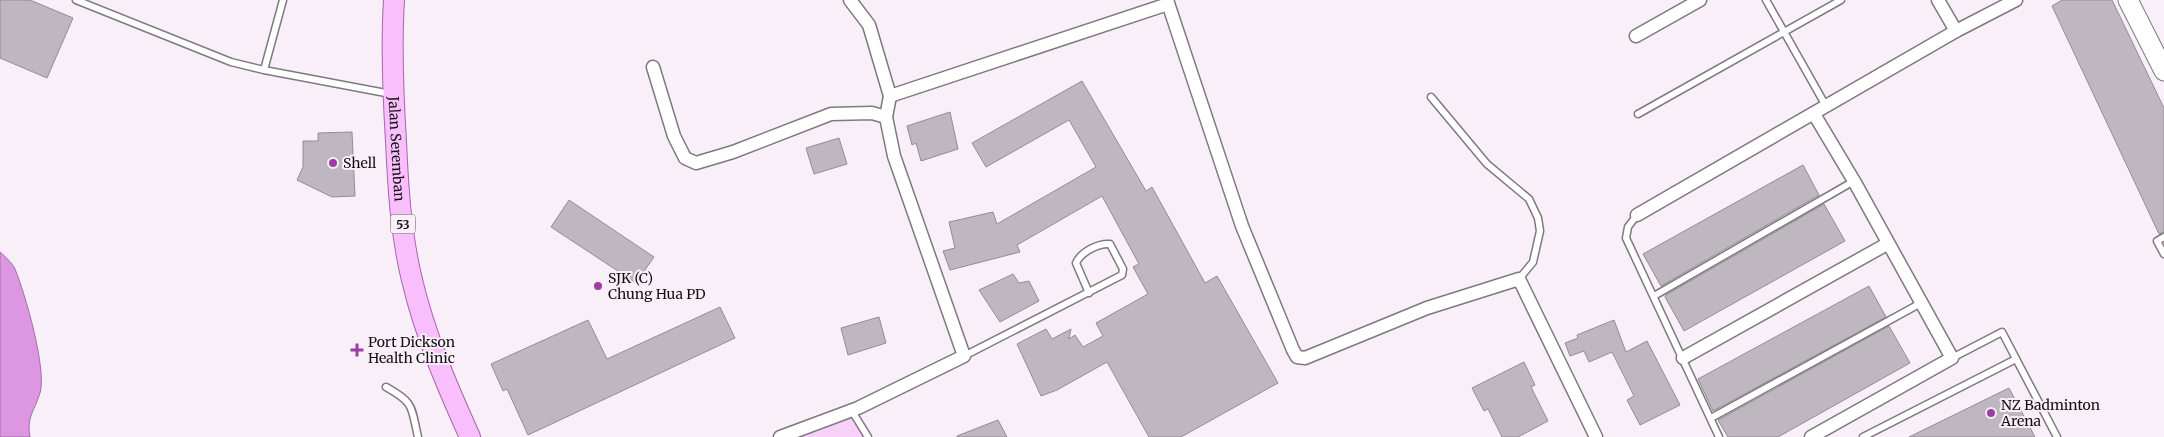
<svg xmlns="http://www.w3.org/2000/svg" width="2164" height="437" viewBox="0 0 2164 437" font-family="Merriweather,serif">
<rect width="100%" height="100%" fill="#f8eff9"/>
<path fill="#f8d1fa" d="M850 417 864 437H793Z"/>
<path fill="#dd97e2" stroke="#a06ea4" d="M0 252C6 257 12 263 15 269 25 293 47 369 40 393 35 410 26 417 30 437H0Z"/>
<g fill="#bfb7bf" stroke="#948c94">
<path d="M0 0H30L73 18 47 78 0 58Z"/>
<path d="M2062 0H2112L2164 108V232L2159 234 2052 6Z"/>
<path d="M1082 81 1146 191 1152 187 1205 283 1217 276 1278 383 1181 437H1149L1107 362 1057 390 1041 396 1017 344 1046 329 1052 339 1071 329 1069 339 1075 335 1083 347 1103 336 1096 323 1148 294 1133 267 1139 264 1102 196 1017 245 1020 252 950 270 943 251 955 248 949 222 993 212 997 224 1096 167 1069 120 986 167 972 143Z"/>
<path d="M950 112 958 149 921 161 916 143 912 145 907 126Z"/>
<path d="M352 132 355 196 332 197 297 180 303 167V141H318V133Z"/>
<path d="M839 138 847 164 814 174 806 148Z"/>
<path d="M1803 165 1819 195 1661 286 1643 254Z"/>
<path d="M569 200 654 257 636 283 551 227Z"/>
<path d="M1824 204 1845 241 1684 331 1665 297 1666 295Z"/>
<path d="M1013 274 1019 283 1029 281 1039 301 1000 322 979 290Z"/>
<path d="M1869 286 1886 317 1713 411 1698 379Z"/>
<path d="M720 307 735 338 528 435 507 389 503 391 491 364 588 320 607 359Z"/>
<path d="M879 317 886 343 848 355 841 328Z"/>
<path d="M1614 320 1626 352 1647 341 1680 405 1640 425 1627 400 1634 396 1612 352 1589 362 1584 351 1570 356 1565 343 1578 338 1577 335Z"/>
<path d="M1889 326 1910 363 1778 437H1728L1718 420Z"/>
<path d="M1524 362 1535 385 1531 387 1548 421 1518 437H1502L1488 409 1484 411 1472 388Z"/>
<path d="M2009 388 2035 437H1909Z"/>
<path d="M998 420 1007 437H957V436Z"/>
</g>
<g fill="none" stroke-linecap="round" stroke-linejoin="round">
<defs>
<g id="lane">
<path d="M76 0 231 62 264 70 391 94"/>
<path d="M1766 0 1826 106"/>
<path d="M264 70 283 0"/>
<path d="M1431 97 1487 164 1529 199 1538 218 1540 231 1533 262 1519 279"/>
<path d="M1638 114 1841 0"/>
<path d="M1637 215 1628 227 1626 238 1719 437"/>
<path d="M2164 237 2157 241 2164 254"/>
<path d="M1654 296 1854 181"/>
<path d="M964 356 1122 275 1123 269 1110 244C1098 243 1081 252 1076 263L1089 293"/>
<path d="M1952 358 2002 332 2057 437"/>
<path d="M386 387C415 403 411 407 418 437"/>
<path d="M852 411 868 437"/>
<path d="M1711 418 1921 303"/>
<path d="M1863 437 2016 359"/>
</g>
<g id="street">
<path d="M1167 0 1242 226 1293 350 1297 357 1305 358 1427 308 1519 279 1596 437"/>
<path d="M1938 0 1956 31"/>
<path d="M1636 36 1700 0"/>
<path d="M653 67 674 136 685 158 696 163 733 152 831 114 872 113 886 117"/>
<path d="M890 96 1168 4"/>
<path d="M1637 215 1956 31 2016 0"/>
<path d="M1683 358 1887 244"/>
<path d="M780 437 858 408 964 356 894 156 886 117 890 96 869 25 850 0"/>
<path d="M1811 437 1952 358 1854 181 1814 114"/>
</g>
<path id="secondary" d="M2128 0 2164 71"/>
<g id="primary">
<path id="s1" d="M394 0C391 47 393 93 396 141 398 187 401 235 412 280 425 335 447 386 470 437"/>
</g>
</defs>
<use href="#lane" stroke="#807881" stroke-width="9"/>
<use href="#street" stroke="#807881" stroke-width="15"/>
<use href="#secondary" stroke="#807881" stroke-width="21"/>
<use href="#primary" stroke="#a666aa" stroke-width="22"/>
<use href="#lane" stroke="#fff" stroke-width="6"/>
<use href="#street" stroke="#fff" stroke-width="12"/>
<use href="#secondary" stroke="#fff" stroke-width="19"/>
<use href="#primary" stroke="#f9bffd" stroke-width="20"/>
</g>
<g fill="#9d3da5" stroke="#f8eff9" stroke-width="2">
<circle cx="333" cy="163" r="5"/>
<circle cx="598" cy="286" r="5"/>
<path d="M354.5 342.5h5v5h5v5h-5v5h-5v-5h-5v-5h5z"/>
<circle cx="1991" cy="413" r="5"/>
</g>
<g text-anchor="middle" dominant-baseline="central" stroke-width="4" stroke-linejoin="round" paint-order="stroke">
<rect fill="#f8eff9" stroke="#585358" stroke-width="1" x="390.5" y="214.5" width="25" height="19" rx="4"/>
<g font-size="12" font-weight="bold" fill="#131013">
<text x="403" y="224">53</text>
</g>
<g font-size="14" fill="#131013" stroke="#f8eff9">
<text stroke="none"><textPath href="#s1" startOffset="149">Jalan Seremban</textPath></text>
</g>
<g font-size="14" fill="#131013" stroke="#f8eff9" text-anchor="start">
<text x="343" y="163">Shell</text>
<text x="608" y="278">SJK (C)<tspan x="608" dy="16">Chung Hua PD</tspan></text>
<text x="368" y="342">Port Dickson<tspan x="368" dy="16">Health Clinic</tspan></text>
<text x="2001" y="405">NZ Badminton<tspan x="2001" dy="16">Arena</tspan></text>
</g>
</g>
</svg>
